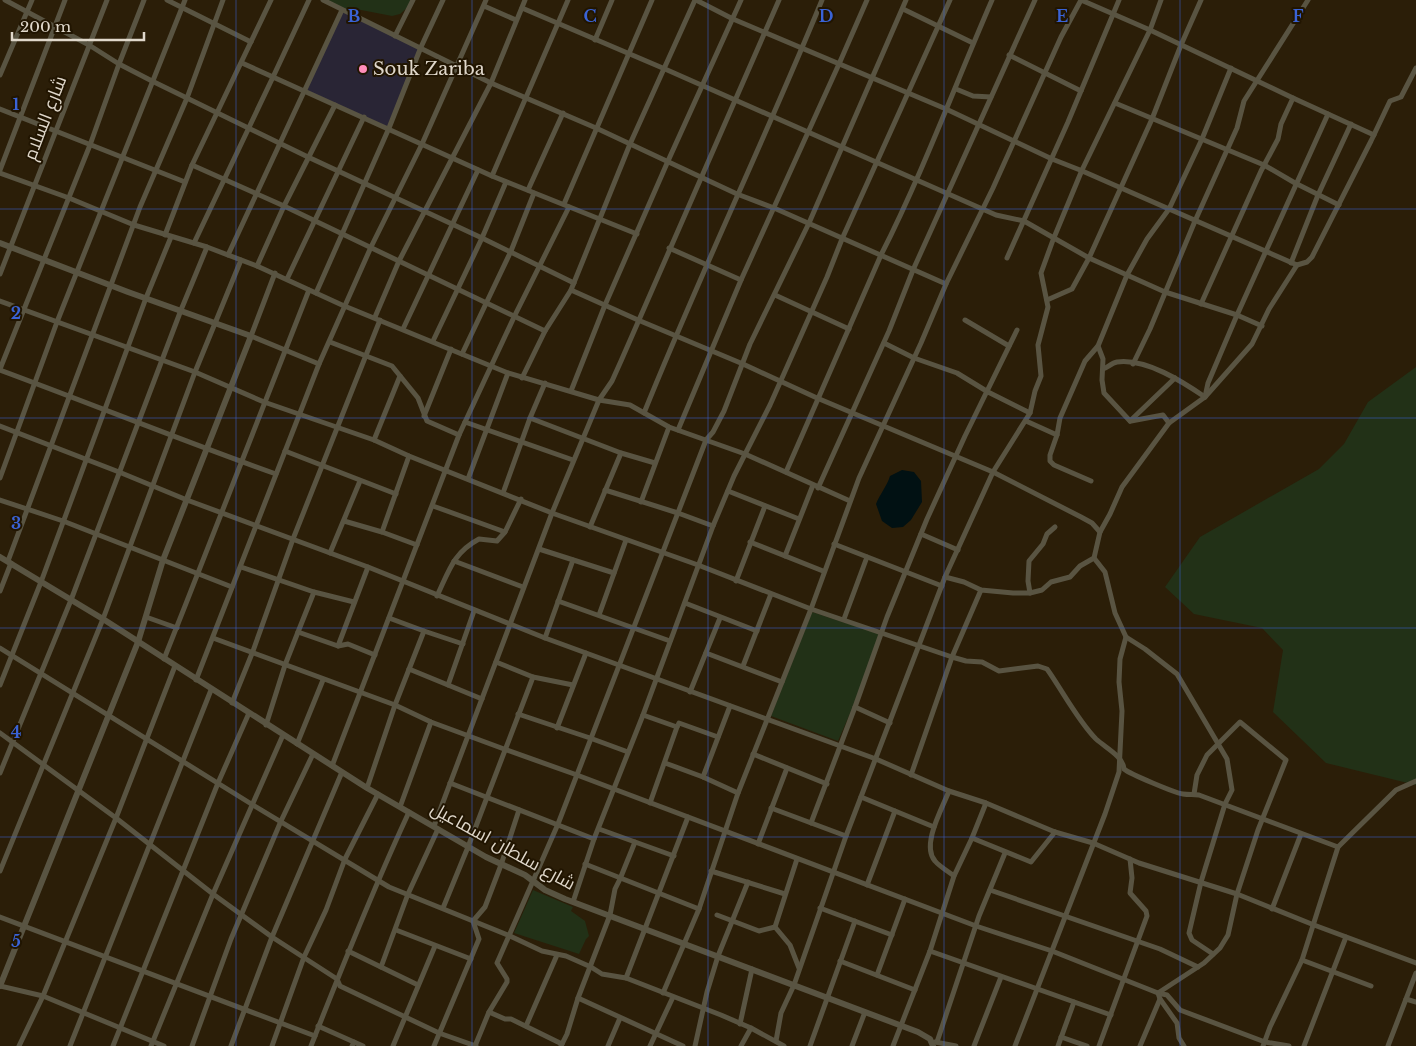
<svg xmlns="http://www.w3.org/2000/svg" width="1416" height="1046" viewBox="0 0 1416 1046" font-family="'Libre Baskerville',Cairo,serif">
<rect width="100%" height="100%" fill="#2b1e08"/>
<path fill="#292535" d="M343 12 419 48 388 127 306 90Z"/>
<g fill="#223117">
<path d="M327 0H411L408 7 400 14 392 16 356 9 348 10Z"/>
<path d="M1416 367V785L1326 763 1273 712 1283 650 1262 628 1194 614 1165 587 1200 537 1319 469 1344 444 1368 402Z"/>
<path d="M812 612 879 634 855 702 838 741 771 716Z"/>
<path d="M533 890 573 907 571 911 585 921 589 936 586 939 579 954 514 933Z"/>
</g>
<path fill="#011113" d="M902 470 914 472 921 481 922 502 911 520 903 527 892 528 882 521 876 504C880 494 887 486 890 476Z"/>
<g fill="none" stroke-linecap="round" stroke-linejoin="round">
<g stroke="#595442" stroke-width="5">
<path d="M5 0 89 45 119 64 152 81 308 157 482 238 574 283"/>
<path d="M167 0 251 42"/>
<path d="M323 0 491 83 596 128 737 194 774 208 946 284"/>
<path d="M696 0 733 19 946 109 1052 159 1080 170 1297 265 1307 262 1312 257 1371 141 1390 101 1401 97 1416 68"/>
<path d="M484 6 516 20"/>
<path d="M522 8 665 69 996 215 1024 221 1089 258 1165 292 1237 315 1262 326"/>
<path d="M903 9 973 43"/>
<path d="M395 36 413 0"/>
<path d="M595 40 612 0"/>
<path d="M1009 55 1081 91"/>
<path d="M242 63 273 77 309 0"/>
<path d="M0 75 32 0"/>
<path d="M956 89 973 96 991 97"/>
<path d="M1115 103 1264 165 1295 183 1339 205"/>
<path d="M0 109 185 182"/>
<path d="M192 165 284 206 545 331"/>
<path d="M0 170 65 0"/>
<path d="M0 173 69 198 134 225 207 247 257 266 342 305 508 373 599 400 630 405 669 427 745 454 850 501"/>
<path d="M492 176 568 0"/>
<path d="M528 190 563 113"/>
<path d="M564 204 652 0"/>
<path d="M165 235 192 165 271 0"/>
<path d="M194 243 273 77 492 176 637 234"/>
<path d="M669 248 741 280"/>
<path d="M228 255 342 10"/>
<path d="M1007 258 1068 122 1119 0"/>
<path d="M1291 263 1318 195 1351 124"/>
<path d="M257 266 284 206 335 105"/>
<path d="M275 273 251 336 319 364"/>
<path d="M0 274 107 0"/>
<path d="M287 279 364 117"/>
<path d="M571 290 638 320 743 364 817 398 993 472 1081 517 1092 523 1100 532"/>
<path d="M316 293 389 128 421 47 443 0"/>
<path d="M775 295 849 329"/>
<path d="M1047 300 1072 289 1089 258 1152 119 1181 45 1201 0"/>
<path d="M0 301 195 372 264 402 374 440 409 456 552 513 698 565 811 609 952 657 966 661 982 662 999 671 1038 666 1047 669C1062 690 1078 721 1096 739 1106 748 1123 756 1124 769 1130 774 1175 793 1183 794 1189 795 1194 794 1199 795L1338 847"/>
<path d="M1201 304 1261 171 1278 139 1281 124 1293 98"/>
<path d="M375 317 399 261 491 83 525 0"/>
<path d="M965 320 1009 346"/>
<path d="M403 329 478 170"/>
<path d="M433 341 482 238 506 182"/>
<path d="M330 342 392 366 418 398 427 421 459 435 465 422 573 460"/>
<path d="M884 343 914 358 957 373 988 392 1030 413"/>
<path d="M462 354 511 251 534 193"/>
<path d="M1133 364 1150 329 1195 221 1237 128 1244 101 1308 0"/>
<path d="M0 369 90 145 119 64 144 0"/>
<path d="M1103 369C1108 367 1112 363 1117 362 1146 358 1183 382 1205 397"/>
<path d="M0 370C92 404 183 441 276 474"/>
<path d="M522 378 545 331 571 290 630 144 695 0"/>
<path d="M571 391 605 305 668 161 741 0"/>
<path d="M1205 397 1208 383 1237 315 1328 114"/>
<path d="M644 413C700 274 765 139 822 0"/>
<path d="M424 416 451 349"/>
<path d="M530 418 621 453 655 463"/>
<path d="M1026 421 1057 435"/>
<path d="M1130 421 1104 393 1102 380 1103 359 1098 346 1127 275 1147 239 1169 209 1202 139 1231 68"/>
<path d="M1130 421 1175 378"/>
<path d="M1131 421 1163 415 1169 423"/>
<path d="M465 422 515 315 569 207"/>
<path d="M0 426 119 472 187 500 368 567 545 638 876 759 949 791 986 803 1055 832 1093 843 1139 863 1237 894 1314 925 1416 963"/>
<path d="M678 430 741 280 839 64 867 0"/>
<path d="M374 440 400 376"/>
<path d="M285 451 396 494"/>
<path d="M786 472 881 255C923 172 955 85 992 0"/>
<path d="M0 478 57 322 185 0"/>
<path d="M468 479 508 373"/>
<path d="M1091 481 1054 465 1050 461V455L1057 435 1060 418 1085 361 1098 346"/>
<path d="M818 488 889 331 913 270 1035 0"/>
<path d="M605 490 678 513 713 526"/>
<path d="M728 491 799 519"/>
<path d="M503 493 530 418 545 383"/>
<path d="M0 500 63 521 232 587"/>
<path d="M641 502 669 427"/>
<path d="M433 506 505 532"/>
<path d="M344 521 382 532 417 545"/>
<path d="M590 527 621 453"/>
<path d="M382 532 409 456"/>
<path d="M921 534 958 550"/>
<path d="M750 542 823 571"/>
<path d="M834 544 942 586"/>
<path d="M539 549 614 573"/>
<path d="M330 553 360 481"/>
<path d="M785 556 813 485"/>
<path d="M1094 558 1105 572 1115 613 1126 637 1145 649 1177 674 1227 759 1232 790 1225 804 1201 882 1189 933 1192 940 1213 954"/>
<path d="M8 561 140 207 187 98 223 0"/>
<path d="M454 561 523 587"/>
<path d="M241 567 314 592 298 632 338 646 348 644 375 655"/>
<path d="M945 577 964 582 981 590 1013 593H1030L1042 590 1051 582 1070 577 1080 566 1094 558 1100 532 1110 514 1122 487 1169 423 1205 397 1252 344 1269 309 1297 265"/>
<path d="M736 581 765 506"/>
<path d="M0 591 11 563"/>
<path d="M314 592 354 602"/>
<path d="M1030 593 1028 581 1029 561 1043 544 1047 534 1055 527"/>
<path d="M437 596C449 571 453 553 479 539L497 541 505 532 521 499"/>
<path d="M558 601 670 641"/>
<path d="M685 603 757 631"/>
<path d="M474 611 448 685 482 699"/>
<path d="M599 615 626 540"/>
<path d="M146 617 177 628"/>
<path d="M844 619 867 557"/>
<path d="M424 631 463 644"/>
<path d="M213 638 395 705 431 722 504 749 577 775 976 926 1052 951 1158 993 1167 995 1180 1010 1265 1042 1289 1046"/>
<path d="M545 638 573 560"/>
<path d="M338 646 368 567"/>
<path d="M0 648 253 805 389 887 510 936 542 951 566 956 591 967 602 974 626 978 721 1015 751 1028 784 1046"/>
<path d="M706 653 782 682"/>
<path d="M164 659C213 536 260 412 309 290"/>
<path d="M496 662 533 677 573 685"/>
<path d="M743 666 771 594"/>
<path d="M409 669 448 685"/>
<path d="M196 680 319 364 371 247 422 144 486 0"/>
<path d="M0 685 41 582 146 298 171 237"/>
<path d="M690 692 720 618"/>
<path d="M232 703 253 651 293 539 380 320"/>
<path d="M855 707 890 723"/>
<path d="M518 714 590 738 628 752"/>
<path d="M643 715 677 727 679 723 718 737"/>
<path d="M266 725 285 665 298 632"/>
<path d="M557 728 586 653"/>
<path d="M0 733 116 818 213 894 272 937 337 979 340 986 439 1033 476 1046"/>
<path d="M297 744 323 680"/>
<path d="M753 754 827 784"/>
<path d="M665 763 703 777 738 793"/>
<path d="M332 766 459 435"/>
<path d="M0 773 71 600 181 310 207 247"/>
<path d="M911 775 952 657 981 590"/>
<path d="M703 777 730 706"/>
<path d="M450 783 594 839"/>
<path d="M367 788 395 705 424 631 389 618"/>
<path d="M949 791C942 809 921 845 935 861 940 867 948 871 954 876"/>
<path d="M861 797 934 827"/>
<path d="M650 803 677 727"/>
<path d="M986 803 972 838 1031 862 1055 832"/>
<path d="M400 807 431 722"/>
<path d="M771 808 846 836"/>
<path d="M811 823 855 707 887 617 927 519 965 436 1017 330"/>
<path d="M434 826 552 513 599 400 612 381 621 361 779 0"/>
<path d="M599 829 674 856"/>
<path d="M758 844 787 768"/>
<path d="M585 864 699 909"/>
<path d="M0 871 103 619 195 372 241 260"/>
<path d="M711 871 785 894"/>
<path d="M867 885 895 811"/>
<path d="M990 890 1160 949 1198 967"/>
<path d="M573 902 594 839 643 715 713 526 734 476 770 405 827 277 842 239 950 0"/>
<path d="M443 908 468 847 533 677"/>
<path d="M820 908 892 935"/>
<path d="M1272 909 1301 834"/>
<path d="M717 915 759 931 775 927 790 945 799 968"/>
<path d="M0 917 315 1036"/>
<path d="M775 927 797 859"/>
<path d="M396 930 471 959"/>
<path d="M348 951 418 985"/>
<path d="M930 951 1111 1015"/>
<path d="M1302 960 1371 986"/>
<path d="M840 961 915 990"/>
<path d="M381 967 408 894 438 829"/>
<path d="M877 975 905 899"/>
<path d="M626 978 688 817"/>
<path d="M0 986 43 996 164 1046"/>
<path d="M663 993 699 909 738 793 811 609 859 478 921 343 946 284 993 188 1061 37 1081 0 1150 30 1293 98 1374 135"/>
<path d="M1158 993 1204 963 1220 948 1228 935 1237 894 1258 830 1286 760 1240 722 1207 755 1197 775 1194 794"/>
<path d="M578 998 683 1046"/>
<path d="M1160 999 1177 1023 1179 1038 1184 1046"/>
<path d="M1406 999 1416 1002"/>
<path d="M489 1012 505 1019H511L562 1044"/>
<path d="M740 1024 752 969"/>
<path d="M318 1026 354 1042 352 1046"/>
<path d="M526 1026 557 955"/>
<path d="M1061 1037 1087 1046"/>
<path d="M776 1041 781 1013 794 985 846 836 945 577 993 472 1030 413 1035 391 1041 376 1038 345 1048 307 1041 273 1053 240 1082 170 1150 30 1161 0"/>
<path d="M354 1042 363 1046"/>
<path d="M935 1042 956 1046"/>
<path d="M937 1042 979 916 1005 853"/>
<path d="M19 1046 43 996 116 818 175 666"/>
<path d="M70 1046 211 690"/>
<path d="M113 1046 218 783 249 713"/>
<path d="M151 1046 213 894 283 735"/>
<path d="M192 1046 231 939 281 821 313 754"/>
<path d="M231 1046 272 937 342 772"/>
<path d="M272 1046 304 957 326 910 345 859 378 794"/>
<path d="M311 1046C342 967 373 889 409 812"/>
<path d="M393 1046 435 946"/>
<path d="M434 1046 479 939 473 921 485 907 501 865 519 810"/>
<path d="M475 1046 489 1012 507 982V979L497 963 558 824 706 440 713 432 724 411 750 344 809 223 906 0"/>
<path d="M561 1046 567 1034 578 998 610 915 615 889 620 879 635 842"/>
<path d="M608 1046 620 1018"/>
<path d="M650 1046 673 997"/>
<path d="M695 1046 707 992 718 956 748 882"/>
<path d="M741 1046 751 1028"/>
<path d="M810 1046 855 921"/>
<path d="M852 1046 865 1012"/>
<path d="M893 1046 930 951 954 876 972 838"/>
<path d="M974 1046 1001 977"/>
<path d="M1015 1046 1105 814 1119 772 1122 711 1119 682 1120 659 1126 637"/>
<path d="M1058 1046 1074 1002"/>
<path d="M1099 1046 1147 916 1146 911 1130 893 1132 878 1130 859"/>
<path d="M1140 1046 1160 999 1158 993"/>
<path d="M1263 1046 1270 1027 1302 960 1338 847 1396 790 1416 781"/>
<path d="M1304 1046 1346 937"/>
<path d="M1388 1046 1416 973"/>
</g>
<g stroke="#595442" stroke-width="6">
<path d="M0 243 128 292 251 336 163 560 138 642 0 986"/>
<path d="M0 557 103 619 367 788 486 857 525 875 545 890 565 899 918 1032 930 1039 933 1046"/>
</g>
</g>
<path fill="none" stroke="#3a63d6" stroke-width="1" stroke-opacity="0.55" d="M236 0V1046M472 0V1046M708 0V1046M944 0V1046M1180 0V1046M0 209H1416M0 418H1416M0 628H1416M0 837H1416"/>
<circle fill="#ff8eba" stroke="#211501" stroke-width="2" cx="363" cy="69" r="5"/>
<g text-anchor="middle" dominant-baseline="central" stroke-width="4" stroke-linejoin="round" paint-order="stroke">
<g font-size="18" fill="#e0d8cb" stroke="#211501" text-anchor="start">
<text x="373" y="69">Souk Zariba</text>
</g>
<g font-size="18" fill="#e0d8cb" stroke="#211501">
<text transform="translate(45 118) rotate(-69)">شارع السلام</text>
<text transform="translate(503 846) rotate(29)">شارع سلطان اسماعيل</text>
</g>
</g>
<g font-size="16" text-anchor="middle" font-weight="bold" fill="#3a63d6" stroke="#211501" stroke-width="4" stroke-linejoin="round" paint-order="stroke">
<text x="354" y="22">B</text>
<text x="590" y="22">C</text>
<text x="826" y="22">D</text>
<text x="1062" y="22">E</text>
<text x="1298" y="22">F</text>
<text x="16" y="110">1</text>
<text x="16" y="319">2</text>
<text x="16" y="529">3</text>
<text x="16" y="738">4</text>
<text x="16" y="947">5</text>
</g>
<path d="M12 32v8h132v-8" fill="none" stroke="#e0d8cb" stroke-width="2.5"/>
<text x="20" y="32" font-size="15" fill="#e0d8cb" stroke="#211501" stroke-width="4" paint-order="stroke">200 m</text>
</svg>
